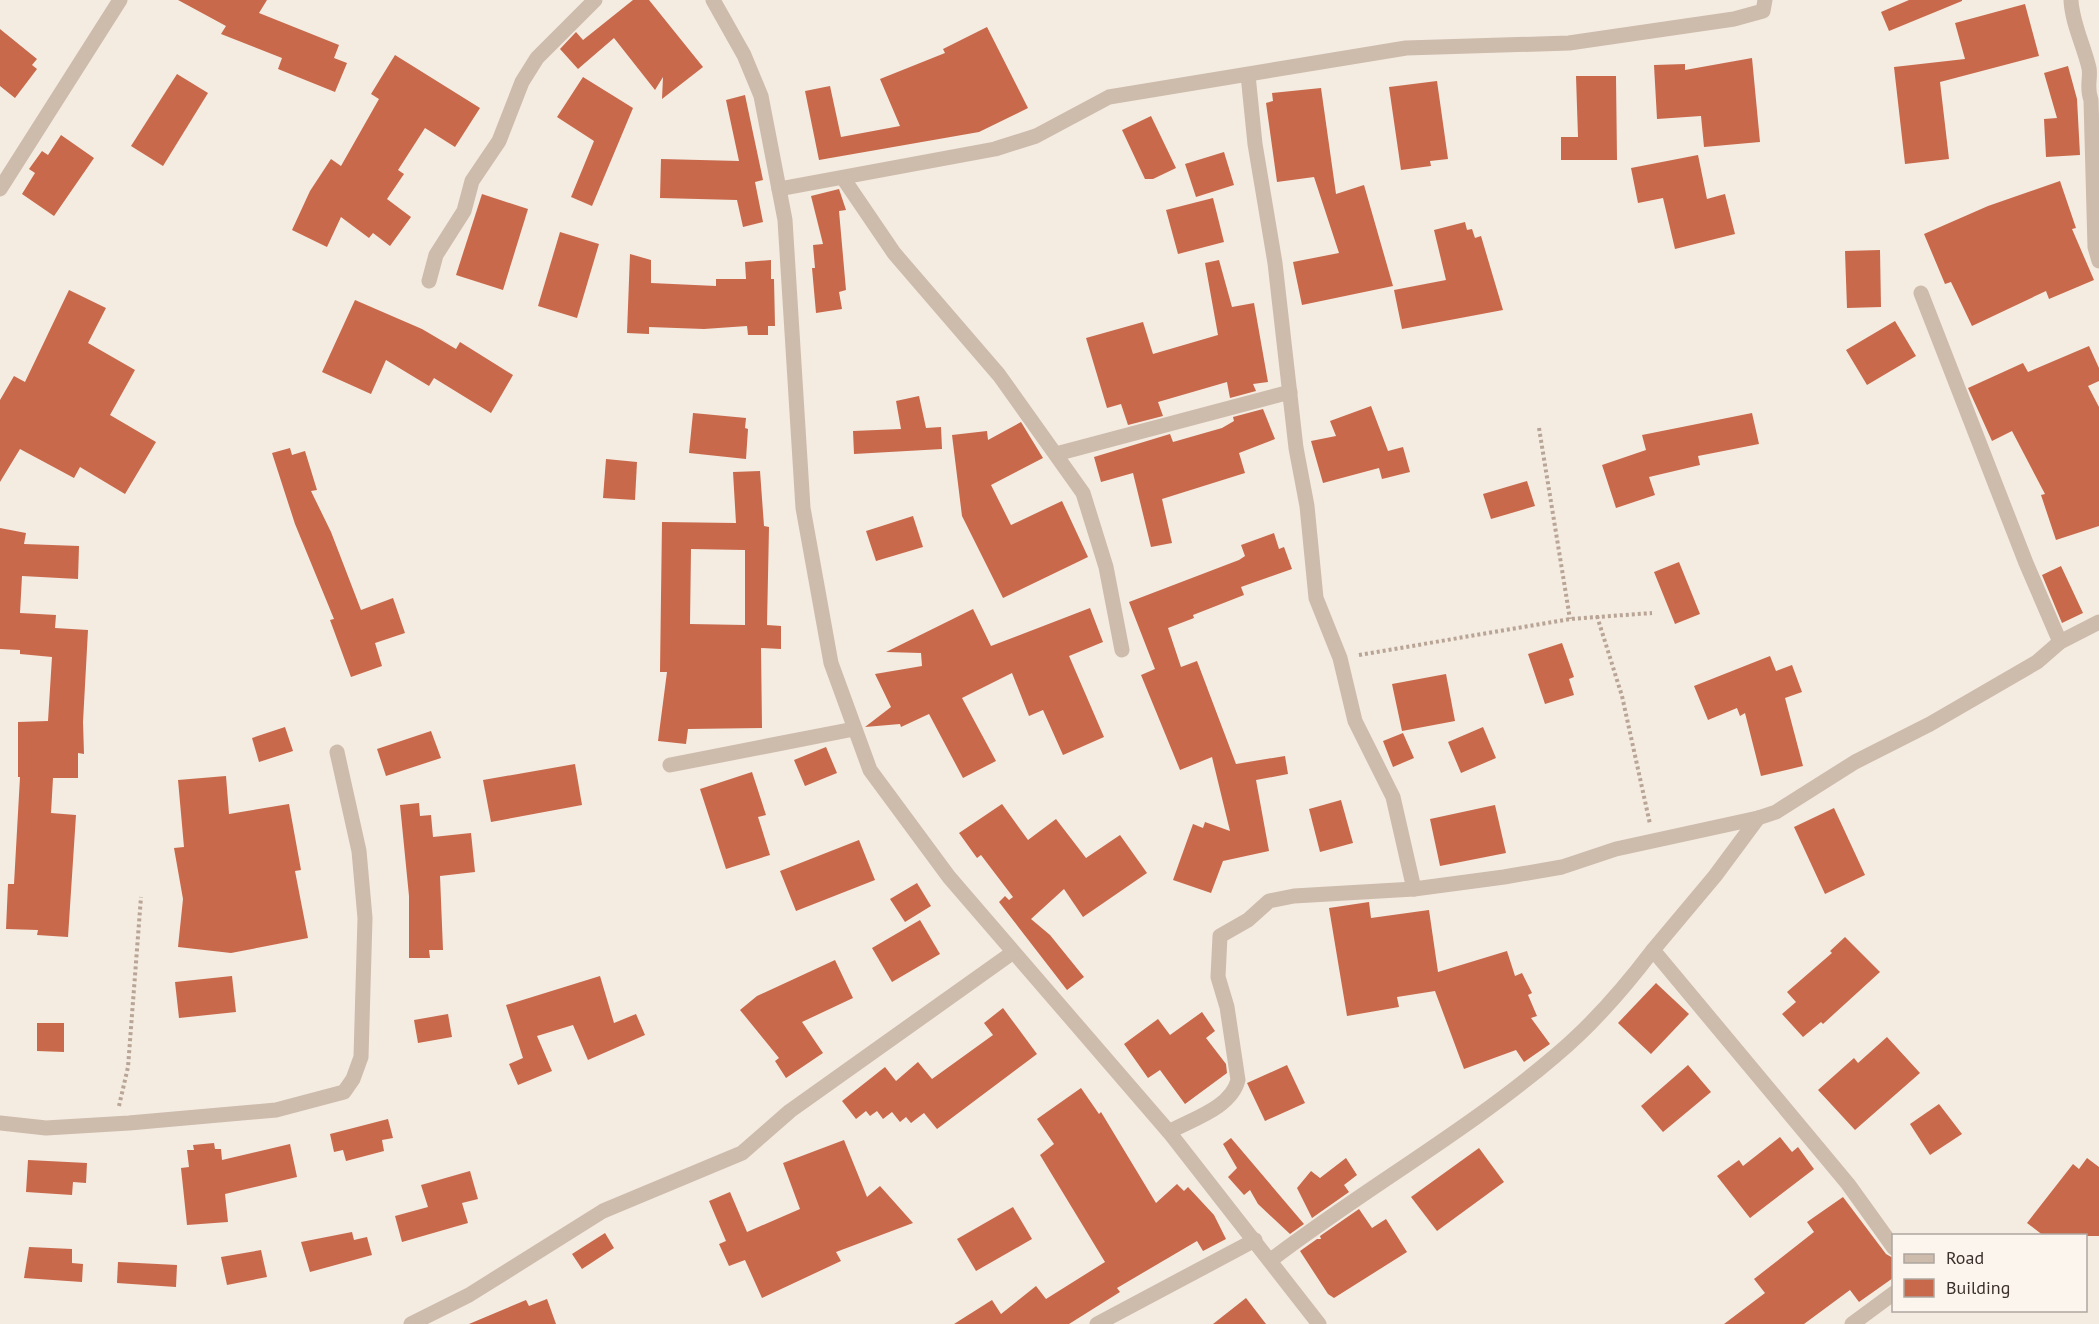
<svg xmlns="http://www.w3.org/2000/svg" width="2099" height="1324" viewBox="0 0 2099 1324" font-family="'PT Sans',sans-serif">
<rect width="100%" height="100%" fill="#f4ebe1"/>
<g fill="#c8694b" fill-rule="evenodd">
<path d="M178 0H267L259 13 339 45 334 58 347 63 335 92 278 69 282 58 221 34 226 26Z"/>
<path d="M633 0H649L703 67 662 99 663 77 655 90 614 38 578 69 560 49 576 32 583 40Z"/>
<path d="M1909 0H1962V1L1889 31 1881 12Z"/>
<path d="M2025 4 2039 56 1940 82 1949 159 1905 164 1894 67 1965 59 1955 23Z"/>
<path d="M987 27 1028 108 979 132 819 160 805 91 830 86 841 137 900 126 880 79 945 53 943 49Z"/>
<path d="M0 29 37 59 32 65 37 69 15 98 0 86Z"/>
<path d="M395 55 480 108 455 147 425 128 398 170 404 174 387 199 411 217 390 246 373 233 369 238 341 217 327 247 292 230 310 191 331 159 341 166 379 99 371 94Z"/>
<path d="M1752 58 1760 142 1704 147 1701 116 1657 119 1654 65 1685 64V70Z"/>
<path d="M2068 66 2077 99 2080 155 2046 157 2044 119 2057 118 2044 73Z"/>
<path d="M177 74 208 93 163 166 131 146Z"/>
<path d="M1576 76H1616L1617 160H1561V137H1578Z"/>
<path d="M583 77 633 108 592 206 571 197 594 141 557 117Z"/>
<path d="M1437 81 1448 159 1430 161 1431 166 1401 170 1389 87Z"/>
<path d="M1321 88 1336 194 1364 185 1393 286 1302 305 1293 262 1339 253 1314 177 1277 182 1266 103 1273 101 1272 93Z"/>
<path d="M745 95 763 180 755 182 763 222 743 227 737 200 660 198 661 159 739 161 726 100Z"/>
<path d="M1151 116 1176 168 1153 179H1145L1122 130Z"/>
<path d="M61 135 94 158 54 216 22 194 35 173 29 169 42 151 48 155Z"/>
<path d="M1224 152 1234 185 1196 197 1185 164Z"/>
<path d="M1698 155 1707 199 1725 194 1735 234 1675 249 1663 198 1638 203 1631 168Z"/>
<path d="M2060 181 2076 228 2072 229 2094 280 2049 299 2046 291 1972 326 1951 282 1945 284 1924 234 1988 206Z"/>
<path d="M839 189 846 210 839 211 846 290 839 292 842 309 816 313 812 268H815L813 245 823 244 811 196Z"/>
<path d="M482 194 528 209 503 290 456 275Z"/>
<path d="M1213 198 1224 242 1178 254 1166 210Z"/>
<path d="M1465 222 1467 230 1472 229 1475 238 1481 236 1503 310 1402 329 1394 290 1446 280 1434 230Z"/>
<path d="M560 232 599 244 577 318 538 306Z"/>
<path d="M1880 250 1881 307 1847 308 1845 251Z"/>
<path d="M630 254 651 260V283L716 286V279H746L745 262 771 260V279H774L775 326H768V335H748L747 326 704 329 649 327V334L627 333Z"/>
<path d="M1219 260 1232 307 1254 303 1268 382 1253 384 1256 391 1230 398 1227 382 1158 402 1163 416 1128 425 1121 404 1107 408 1086 338 1143 322 1153 354 1218 335 1205 263Z"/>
<path d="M69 290 106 308 88 343 135 370 110 415 156 442 125 494 80 467 74 478 20 449 0 482V400L14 376 25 382Z"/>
<path d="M355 300 422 329 456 349 460 342 513 375 491 413 434 378 429 386 386 360 371 394 322 372Z"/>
<path d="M1895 321 1916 356 1867 385 1846 350Z"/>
<path d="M2089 346 2099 368V381L2088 386 2099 407V526L2056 540 2041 495 2045 494 2012 431 1992 441 1968 388 2023 363 2028 372Z"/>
<path d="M919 396 926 428 941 427 942 449 854 454 853 431 901 429 896 401Z"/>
<path d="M1371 406 1388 451 1403 447 1410 472 1382 479 1379 468 1323 483 1311 441 1336 436 1330 421Z"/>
<path d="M1263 409 1275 439 1239 453 1245 473 1162 499 1172 543 1151 547 1133 473 1101 482 1094 457 1170 434 1173 442 1222 428 1234 421 1233 417Z"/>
<path d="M693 413 746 418 745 428 748 429 746 459 689 453Z"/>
<path d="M1752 413 1759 444 1698 456 1700 465 1649 477 1655 495 1616 508 1602 465 1646 450 1642 435Z"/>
<path d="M1021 422 1043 458 991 485 1011 525 1062 501 1088 557 1003 598 962 516 952 435 987 431 988 440Z"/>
<path d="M290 448 292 455 305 451 317 490 311 491 331 532 361 610 393 598 405 633 375 643 382 666 351 677 330 620 334 619 295 524 272 453Z"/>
<path d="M606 459 637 462 635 500 603 498Z"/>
<path d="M760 471 764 526 769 527 767 625 781 626V649L761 648 762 728 688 729 686 744 658 741 667 672H660L662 522 736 523 733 472ZM691 549 745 550V625L690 624Z"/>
<path d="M1527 481 1535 506 1491 519 1483 494Z"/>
<path d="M913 516 923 547 876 561 866 531Z"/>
<path d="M0 528 26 533 24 544 79 546 78 579 22 576 20 613 56 615 55 628 88 630 83 722 84 754 78 753V778H53L51 813 76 815 68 937 37 935 38 930 6 929 8 884H14L20 777H18V722L48 721 52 657 20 654V650L0 649Z"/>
<path d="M1274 533 1279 549 1284 547 1292 569 1241 587 1244 595 1193 615 1194 618 1168 628 1181 667 1197 661 1236 764 1285 756 1288 774 1256 780 1269 851 1223 861 1211 893 1173 880 1193 824 1203 828 1205 822 1230 831 1212 757 1180 770 1141 675 1155 669 1129 602 1239 560 1245 556 1241 545Z"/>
<path d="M1679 562 1700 614 1675 624 1654 572Z"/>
<path d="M2061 566 2083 613 2062 623 2042 575Z"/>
<path d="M1090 608 1103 642 1069 656 1104 737 1063 755 1043 710 1029 716 1012 673 962 698 996 761 963 778 929 714 901 727 900 724 865 727 891 707 875 674 922 666 921 653 886 652 973 609 991 646Z"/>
<path d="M1562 643 1574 677 1569 679 1574 695 1545 704 1528 654Z"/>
<path d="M1770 656 1776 671 1792 665 1802 692 1785 698 1803 766 1761 776 1745 713 1740 716 1737 708 1708 720 1694 686Z"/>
<path d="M1446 674 1455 721 1402 731 1392 684Z"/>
<path d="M285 727 293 751 259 762 252 738Z"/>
<path d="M1483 727 1496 758 1461 773 1448 742Z"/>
<path d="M431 731 441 758 386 776 377 749Z"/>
<path d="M1403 733 1414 758 1393 767 1383 741Z"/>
<path d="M826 747 837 773 805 786 794 760Z"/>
<path d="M575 764 582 805 491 822 483 780Z"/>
<path d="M752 772 766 815 758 817 770 855 726 869 700 789Z"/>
<path d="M226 776 229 814 289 804 301 870 295 871 308 938 231 953 178 947 183 899 174 848 184 847 178 780Z"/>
<path d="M1341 800 1353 843 1320 852 1309 809Z"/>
<path d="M419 803 420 816 431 815 433 837 471 833 475 872 440 876 443 950H429L430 958H409V896L400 805Z"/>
<path d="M1002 804 1028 840 1056 819 1086 858 1120 835 1147 873 1083 917 1064 889 1031 919 1050 935 1084 977 1067 990 999 902 1005 896 1009 900 1013 897 981 855 977 858 959 833Z"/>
<path d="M1495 805 1506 853 1440 866 1430 819Z"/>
<path d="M1834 808 1865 875 1825 894 1794 827Z"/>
<path d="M859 840 875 880 796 911 780 871Z"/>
<path d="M917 883 931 906 905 922 890 899Z"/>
<path d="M1369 902 1371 918 1429 910 1438 972 1507 951 1515 976 1522 973 1532 993 1528 995 1537 1016 1531 1018 1550 1044 1524 1062 1516 1050 1464 1069 1435 991 1397 997 1399 1007 1347 1016 1329 908Z"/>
<path d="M920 920 940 954 892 982 872 948Z"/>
<path d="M1845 937 1880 972 1823 1024 1821 1022 1803 1037 1782 1014 1796 1002 1787 992 1832 953 1830 951Z"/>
<path d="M835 960 853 998 802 1022 823 1053 786 1078 775 1061 779 1058 740 1010 757 996Z"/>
<path d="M232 976 236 1012 179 1018 175 982Z"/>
<path d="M600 976 614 1023 636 1014 645 1035 588 1060 573 1025 537 1036 552 1071 518 1085 509 1064 523 1058 506 1005Z"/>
<path d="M1656 983 1689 1014 1651 1054 1618 1023Z"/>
<path d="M1003 1008 1037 1054 937 1129 924 1113 911 1123 906 1117 900 1122 892 1112 883 1119 877 1111 870 1116 866 1111 856 1119 842 1101 885 1067 896 1081 918 1062 932 1079 993 1035 984 1023Z"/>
<path d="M1202 1012 1215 1031 1206 1038 1226 1064 1227 1073 1185 1104 1160 1070 1148 1078 1124 1044 1158 1019 1170 1035Z"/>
<path d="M448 1014 452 1037 418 1043 414 1020Z"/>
<path d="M37 1023H64V1052L37 1051Z"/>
<path d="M1887 1037 1920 1073 1855 1130 1818 1090 1854 1058 1858 1063Z"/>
<path d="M1287 1065 1305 1103 1265 1121 1247 1083Z"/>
<path d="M1688 1065 1711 1092 1663 1132 1641 1106Z"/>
<path d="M1081 1088 1099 1114 1101 1112 1156 1203 1177 1184 1184 1191 1188 1187 1214 1215 1226 1239 1203 1251 1197 1241 1117 1288 1120 1292 1069 1324H954L992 1300 1001 1314 1036 1286 1046 1299 1105 1262 1040 1155 1054 1144 1037 1119Z"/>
<path d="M1939 1104 1962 1134 1930 1155 1910 1124Z"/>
<path d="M388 1119 393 1138 382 1140 384 1151 346 1161 343 1150 334 1152 330 1134Z"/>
<path d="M1780 1137 1792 1152 1798 1147 1814 1169 1750 1218 1717 1176 1739 1160 1743 1166Z"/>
<path d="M1231 1138 1304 1224 1290 1234 1258 1204 1250 1190 1244 1195 1228 1177 1237 1168 1223 1144Z"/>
<path d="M844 1140 867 1197 880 1186 913 1223 836 1252 841 1261 762 1298 745 1260 729 1266 719 1244 726 1241 709 1201 730 1192 747 1232 800 1209 783 1163Z"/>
<path d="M214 1143 215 1149H221L222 1160 290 1144 297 1177 225 1194 228 1222 187 1225 181 1168 189 1167 187 1150H194L193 1145Z"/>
<path d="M1479 1148 1504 1182 1437 1231 1411 1197Z"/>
<path d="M1346 1158 1357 1175 1344 1185 1349 1192 1312 1218 1297 1188 1311 1171 1320 1178Z"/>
<path d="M2087 1158 2099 1167V1236H2044L2027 1223 2073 1164 2079 1169Z"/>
<path d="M28 1160 87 1163 86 1183 73 1182 72 1195 26 1192Z"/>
<path d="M470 1171 478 1199 462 1203 468 1223 402 1242 395 1216 428 1207 421 1185Z"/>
<path d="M1843 1197 1886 1254 1893 1258V1278L1859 1302 1850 1290 1804 1324H1724L1765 1293 1754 1279 1814 1232 1807 1222Z"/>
<path d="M1013 1207 1032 1239 976 1271 957 1239Z"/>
<path d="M1359 1209 1372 1228 1386 1219 1407 1252 1334 1298 1328 1294 1300 1251 1317 1239H1321L1320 1236Z"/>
<path d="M352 1232 354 1240 367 1237 372 1255 310 1272 301 1242Z"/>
<path d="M605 1233 614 1248 582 1269 572 1254Z"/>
<path d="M29 1247 72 1249V1263L83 1264 82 1282 24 1278Z"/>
<path d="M261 1250 267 1277 227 1285 221 1257Z"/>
<path d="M118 1262 177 1265 176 1287 117 1283Z"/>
<path d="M1246 1298 1266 1324H1213Z"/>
<path d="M547 1299 556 1324H469L526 1300 529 1306Z"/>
</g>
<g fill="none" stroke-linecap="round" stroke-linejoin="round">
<g stroke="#b9a596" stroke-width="4" stroke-dasharray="3 3" stroke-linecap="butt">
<path d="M1539 428 1570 619"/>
<path d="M1597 616 1622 696 1650 824"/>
<path d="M1359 655 1570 619 1652 613"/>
<path d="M119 1106 128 1067 141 897"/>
</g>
<g stroke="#cdbbac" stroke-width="15">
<path d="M713 0 744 55 761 96 785 220 803 508 831 663 870 770 949 877 1169 1132 1319 1324"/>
<path d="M2071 0C2072 23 2084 46 2089 68 2091 78 2086 87 2091 100L2095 247 2099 261"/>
<path d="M1248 75 1255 144 1275 263 1296 448 1307 506 1316 598 1340 658 1355 721 1393 797 1414 889"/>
<path d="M843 178 894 253 999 375 1083 493 1106 567 1122 650"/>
<path d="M0 189 120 0"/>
<path d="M779 189 995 149 1036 136 1109 97 1406 48 1569 43 1734 19 1763 11 1765 0"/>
<path d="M429 281 436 255 464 211 472 181 499 141 522 82 537 58 595 0"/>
<path d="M1921 293 2026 563 2060 642"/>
<path d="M1056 454 1290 392"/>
<path d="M670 765 854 729"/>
<path d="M1653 950 1715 876 1758 818"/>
<path d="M0 1123 46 1128 129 1123 276 1110 344 1092 353 1079 361 1057 365 918 359 851 337 752"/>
<path d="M1169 1132C1192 1119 1231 1108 1238 1080L1227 1007 1218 977 1220 936 1248 920 1269 901 1294 896 1414 889 1504 877 1562 867 1616 849 1758 818 1776 812 1855 762 1930 724 2037 662 2060 642 2099 622"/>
<path d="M1271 1260C1364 1189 1466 1132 1555 1056 1591 1026 1625 987 1653 950L1848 1184 1894 1248"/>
<path d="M411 1324 469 1295 603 1211 742 1153 790 1111 1012 953"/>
<path d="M1097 1324 1255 1240"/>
<path d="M1852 1324 1894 1293"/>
</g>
</g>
<rect x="1892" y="1234" width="195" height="78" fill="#fbf5ee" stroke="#aea6a0" stroke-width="1.5"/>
<rect x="1904" y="1254" width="30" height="9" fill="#cdbbac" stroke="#aea6a0" stroke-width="1.5"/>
<text x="1946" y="1264" font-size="18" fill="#3b302b">Road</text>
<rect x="1904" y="1279" width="30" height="18" fill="#c8694b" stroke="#aea6a0" stroke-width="1.5"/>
<text x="1946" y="1294" font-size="18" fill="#3b302b">Building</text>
</svg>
